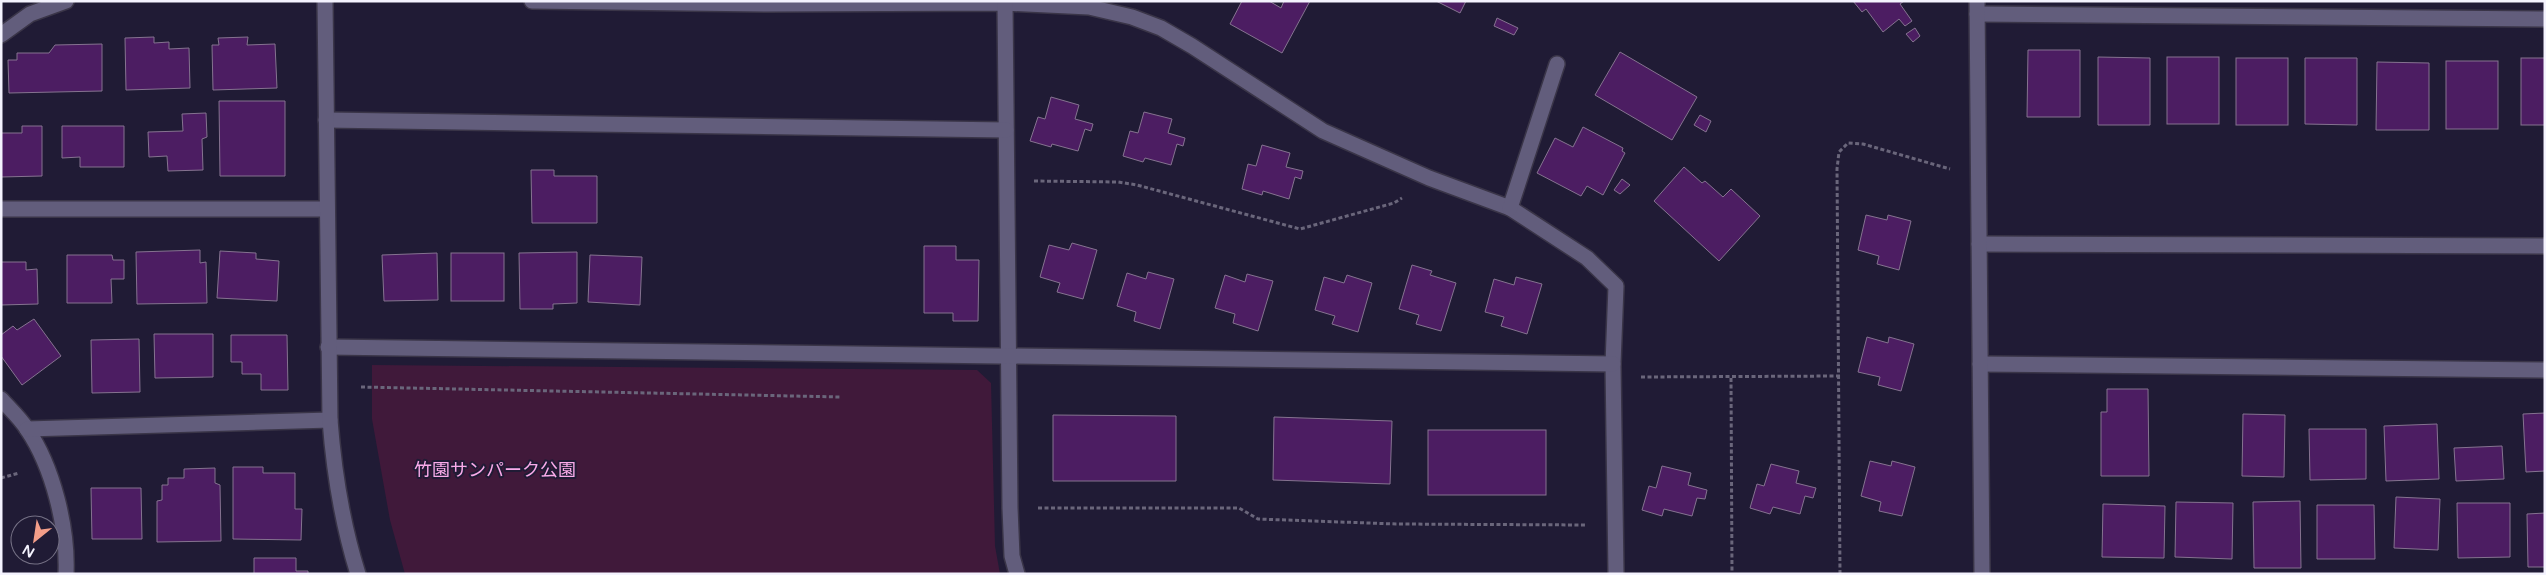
<svg xmlns="http://www.w3.org/2000/svg" width="2546" height="575" viewBox="0 0 2546 575" font-family="'Varela Round','Noto Sans JP',sans-serif">
<rect width="100%" height="100%" fill="#201b35"/>
<path fill="#40193a" d="M372 365 977 370 991 383 995 546 1000 574H405L390 520 372 419Z"/>
<g fill="#4c1d62" stroke="#857390">
<path d="M1242 1H1269L1281 8 1284 1H1310L1282 53 1230 24Z"/>
<path d="M1436 1H1466L1460 13Z"/>
<path d="M1853 1H1904L1900 4 1912 21 1905 26 1899 19 1883 32 1866 9 1862 12Z"/>
<path d="M1497 18 1518 28 1514 35 1494 26Z"/>
<path d="M1915 28 1920 36 1913 42 1906 34Z"/>
<path d="M154 37V43L169 42V49L189 48 190 88 126 90 125 38Z"/>
<path d="M248 37 247 45 275 44 277 88 213 90 212 45H219L218 38Z"/>
<path d="M102 44V91L9 93 8 60H17V53H49L55 45Z"/>
<path d="M2028 50H2080V117H2027Z"/>
<path d="M1620 52 1697 97 1672 140 1595 95Z"/>
<path d="M2098 57 2150 58V125H2098Z"/>
<rect x="2167" y="57" width="52" height="67"/>
<rect x="2236" y="58" width="52" height="67"/>
<path d="M2305 58H2357V125L2305 124Z"/>
<rect x="2521" y="58" width="24" height="67"/>
<rect x="2446" y="61" width="52" height="68"/>
<path d="M2377 62 2429 63V130H2376Z"/>
<path d="M1051 97 1079 105 1075 119 1093 124 1091 131 1085 129 1078 151 1052 144 1051 147 1030 141 1038 117 1045 119Z"/>
<path d="M219 101H285V176H220Z"/>
<path d="M1144 112 1172 119 1168 133 1185 138 1183 146 1177 144 1171 165 1145 158 1143 162 1123 156 1130 131 1138 133Z"/>
<path d="M206 113 207 137 202 139 203 170 168 171 167 156 149 157 148 132 183 131 182 114Z"/>
<path d="M1700 115 1711 121 1706 132 1694 125Z"/>
<path d="M22 126H42V176L1 177V133H22Z"/>
<path d="M62 126H124V167H80V157L62 158Z"/>
<path d="M1583 127 1623 148 1622 151 1625 153 1603 195 1587 186 1581 196 1537 173 1555 138 1573 147Z"/>
<path d="M1262 145 1290 153 1286 167 1303 171 1301 179 1295 177 1289 199 1263 191 1262 195 1242 189 1248 164 1256 166Z"/>
<path d="M1684 167 1702 183 1705 181 1723 197 1731 189 1760 216 1719 261 1654 201Z"/>
<path d="M531 170H554V176H597V223H532Z"/>
<path d="M1622 179 1630 185 1620 194 1614 190Z"/>
<path d="M1866 215 1887 220 1888 215 1911 221 1899 270 1877 264 1879 256 1858 250Z"/>
<path d="M1072 243 1097 250 1083 299 1057 292 1060 283 1040 277 1049 245 1069 250Z"/>
<path d="M924 246H956V260H979L978 321H953V313H924Z"/>
<path d="M200 250V263L206 262 207 303 137 304 136 252Z"/>
<path d="M220 251 256 253V259L279 261 277 301 217 298Z"/>
<path d="M577 252V303L553 304V309H520L519 253Z"/>
<path d="M437 253 438 300 384 301 382 255Z"/>
<rect x="451" y="253" width="53" height="48"/>
<path d="M67 255H112L113 260H124V279H111L112 303H67Z"/>
<path d="M590 255 642 257 640 305 588 302Z"/>
<path d="M1 262H26V270L37 269 38 304 1 305Z"/>
<path d="M1412 265 1432 271 1430 275 1456 283 1441 331 1416 324 1419 315 1399 309Z"/>
<path d="M1148 272 1174 279 1160 329 1134 321 1136 312 1117 306 1127 273 1146 279Z"/>
<path d="M1247 274 1273 281 1258 331 1233 323 1235 314 1215 308 1225 275 1245 282Z"/>
<path d="M1347 275 1372 283 1358 332 1332 324 1335 316 1315 310 1324 277 1344 283Z"/>
<path d="M1516 277 1542 284 1527 334 1501 326 1504 317 1485 312 1494 279 1514 285Z"/>
<path d="M34 319 61 356 22 385 1 356V335L13 326 17 330Z"/>
<path d="M154 334H213V377L155 378Z"/>
<path d="M231 335H287L288 390H261V374H242V362H231Z"/>
<path d="M1867 337 1888 343 1889 337 1914 344 1901 391 1878 385 1880 377 1858 372Z"/>
<path d="M139 339 140 392 92 393 91 340Z"/>
<path d="M2107 389H2148L2149 476H2101V412H2107Z"/>
<path d="M2545 413V471L2526 472 2523 414Z"/>
<path d="M2243 414 2285 415 2284 477 2242 476Z"/>
<path d="M1053 415 1176 416V481H1053Z"/>
<path d="M1274 417 1392 421 1390 484 1273 480Z"/>
<path d="M2437 424 2439 479 2386 481 2384 426Z"/>
<path d="M2309 429H2366V479L2310 480Z"/>
<rect x="1428" y="430" width="118" height="65"/>
<path d="M2502 446 2504 479 2456 481 2454 448Z"/>
<path d="M1870 461 1891 466 1892 461 1915 467 1902 516 1879 511 1881 502 1861 496Z"/>
<path d="M1771 464 1799 471 1796 483 1816 488 1813 498 1805 496 1800 514 1773 507 1770 514 1750 508 1757 484 1764 486Z"/>
<path d="M1662 466 1691 473 1688 485 1707 490 1705 499 1697 498 1692 516 1664 509 1662 516 1642 510 1649 486 1656 488Z"/>
<path d="M233 467H263V473H295V509H302L301 540 233 539Z"/>
<path d="M215 468V483L220 485 221 541 157 542V501L162 500V485H168V478H184V469Z"/>
<path d="M91 488H141L142 539H92Z"/>
<path d="M2396 497 2440 499 2438 550 2394 548Z"/>
<path d="M2300 501 2301 568H2254L2253 502Z"/>
<path d="M2176 502 2233 503 2232 559 2175 557Z"/>
<path d="M2457 503H2510V557L2458 558Z"/>
<path d="M2103 504 2165 506 2164 558 2102 557Z"/>
<path d="M2317 505H2374L2375 559H2317Z"/>
<path d="M2545 513V567H2528L2527 514Z"/>
<path d="M254 558H296V571H308V574H254Z"/>
</g>
<g fill="none" stroke-linecap="round" stroke-linejoin="round">
<defs>
<g id="minor">
<path d="M532 1 767 4 1005 3 1089 7 1132 17 1161 28 1192 46 1323 131 1429 178 1510 208 1587 258 1616 286 1613 364 1616 574"/>
<path d="M1005 3 1010 508 1012 556 1017 574"/>
<path d="M1977 14 2545 19"/>
<path d="M1 35 30 14 66 1"/>
<path d="M326 120 1006 130"/>
<path d="M1510 208 1557 64"/>
<path d="M1 209H327"/>
<path d="M1979 244 2545 246"/>
<path d="M328 347 1613 364"/>
<path d="M1980 364 2545 370"/>
<path d="M1 399C10 409 20 418 27 429 53 467 68 528 66 574"/>
<path d="M27 429 330 420"/>
</g>
<g id="tertiary">
<path d="M325 1 330 420C334 473 342 523 358 574"/>
<path d="M1977 1 1982 574"/>
</g>
</defs>
<use href="#minor" stroke="#3a3548" stroke-width="18"/>
<use href="#tertiary" stroke="#3a3548" stroke-width="18"/>
<g stroke="#6a667b" stroke-width="3" stroke-dasharray="4 2.5" stroke-linecap="butt">
<path d="M1034 181 1118 182 1137 185 1300 229 1394 203 1402 198"/>
<path d="M1641 377 1840 376"/>
<path d="M1731 378 1732 574"/>
<path d="M361 387 841 397"/>
<path d="M1 478 19 473"/>
<path d="M1038 508H1239L1258 519 1396 524 1586 525"/>
<path d="M1840 574 1837 169 1839 152 1848 143 1863 144 1950 169"/>
</g>
<use href="#minor" stroke="#625d7c" stroke-width="15"/>
<use href="#tertiary" stroke="#625d7c" stroke-width="15"/>
</g>
<g text-anchor="middle" dominant-baseline="central" stroke-width="4" stroke-linejoin="round" paint-order="stroke">
<g font-size="18" fill="#f9abea" stroke="#201b35">
<text x="495" y="470">竹園サンパーク公園</text>
</g>
</g>
<rect width="2546" height="575" fill="none" stroke="#f4f3fe" stroke-width="5"/>
<g transform="translate(35 540) rotate(210)"><circle r="24" fill="#201b35" stroke="#757185"/>
<path d="M0-4L9 19L0 12L-9 19Z" fill="#f49e89"/>
<text y="-8" font-size="14" font-weight="bold" text-anchor="middle" fill="#f4f3fe">N</text>
</g>
</svg>
